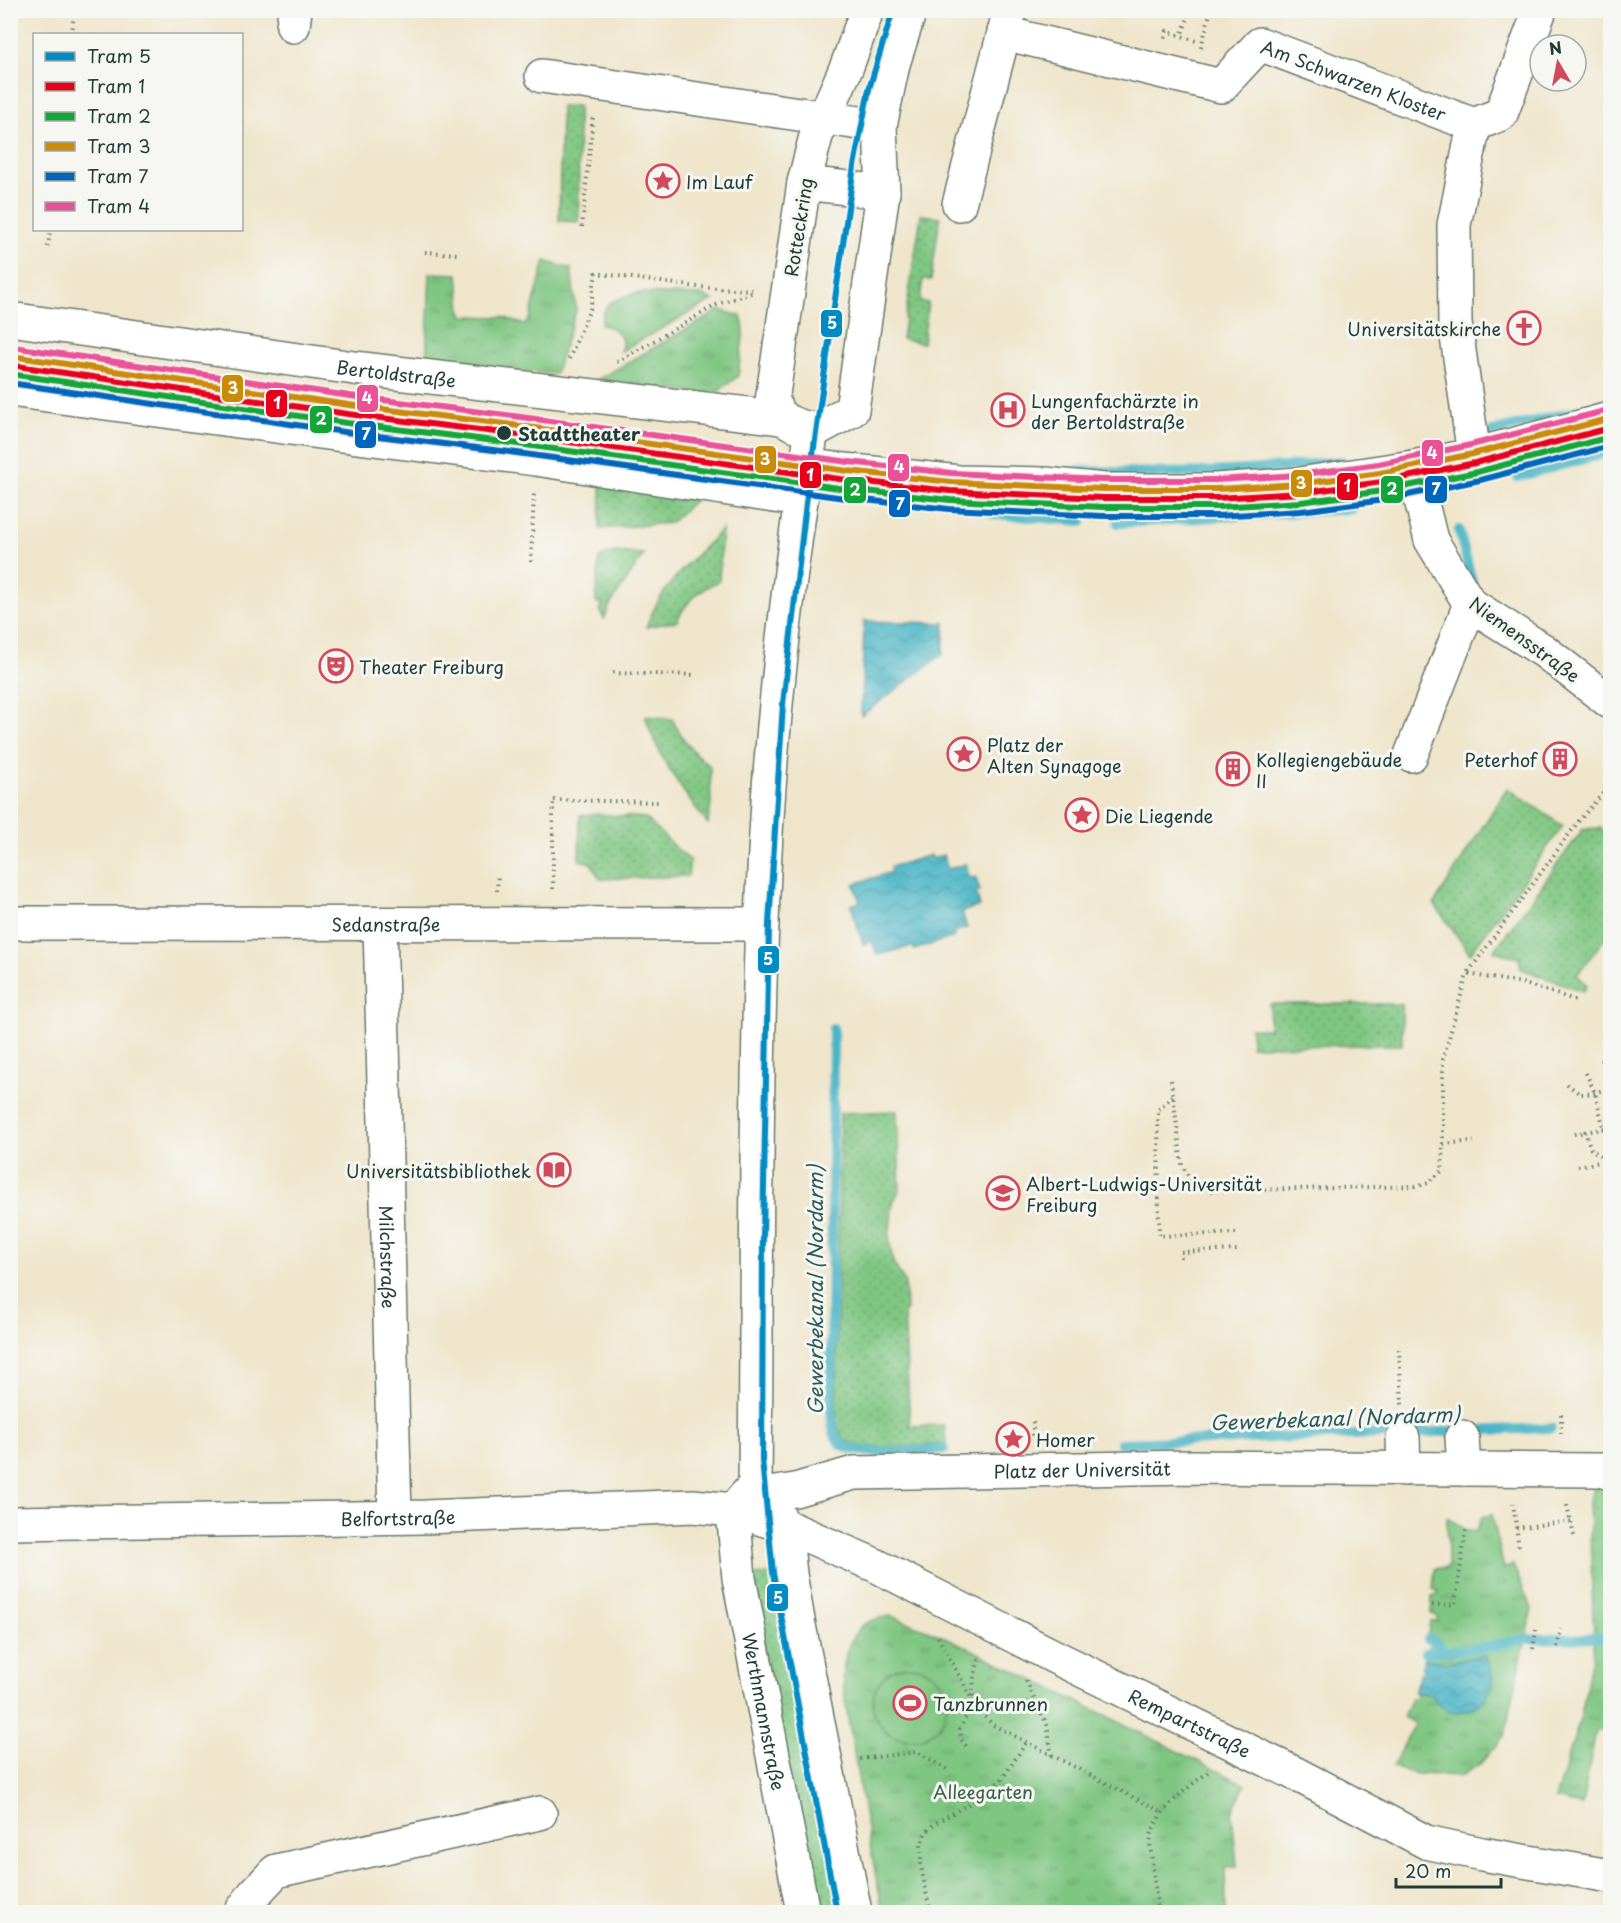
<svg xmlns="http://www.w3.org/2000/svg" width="1621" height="1923" viewBox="0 0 1621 1923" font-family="'Playpen Sans',sans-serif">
<defs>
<pattern id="grass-dots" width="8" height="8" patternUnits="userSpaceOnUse" patternTransform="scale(1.5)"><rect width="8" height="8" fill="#7fc682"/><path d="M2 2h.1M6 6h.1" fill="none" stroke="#67a26b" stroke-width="1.8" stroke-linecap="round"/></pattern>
<pattern id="park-tufts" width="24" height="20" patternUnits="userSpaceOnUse" patternTransform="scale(1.5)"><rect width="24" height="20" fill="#7fc682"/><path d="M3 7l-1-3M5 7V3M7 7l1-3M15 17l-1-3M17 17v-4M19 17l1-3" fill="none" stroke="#67a26b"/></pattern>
<pattern id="water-waves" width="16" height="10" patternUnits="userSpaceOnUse" patternTransform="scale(1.5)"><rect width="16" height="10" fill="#49b5c6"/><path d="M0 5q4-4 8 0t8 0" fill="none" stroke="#3c94a2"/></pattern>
</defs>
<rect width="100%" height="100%" fill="#f6f6f2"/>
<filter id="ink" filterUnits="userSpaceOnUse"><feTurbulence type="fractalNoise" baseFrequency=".0167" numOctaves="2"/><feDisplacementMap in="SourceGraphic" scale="12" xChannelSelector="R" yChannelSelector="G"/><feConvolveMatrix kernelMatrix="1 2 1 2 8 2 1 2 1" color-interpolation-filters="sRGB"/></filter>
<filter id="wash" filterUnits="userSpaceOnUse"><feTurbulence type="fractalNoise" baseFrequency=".008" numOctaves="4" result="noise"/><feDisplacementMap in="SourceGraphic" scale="24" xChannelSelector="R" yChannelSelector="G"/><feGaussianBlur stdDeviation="1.35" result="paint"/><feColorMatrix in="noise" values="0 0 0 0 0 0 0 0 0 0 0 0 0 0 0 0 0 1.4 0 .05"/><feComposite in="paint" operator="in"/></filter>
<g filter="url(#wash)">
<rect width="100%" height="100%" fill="#efe5cb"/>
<g fill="url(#grass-dots)" stroke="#4f825b" stroke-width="1.5">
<path d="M561 106H578L579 222 559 221Z"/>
<path d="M921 215 940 217 931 280 923 279 920 302 928 303 923 343 902 339Z"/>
<path d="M601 479 696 499 670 523 600 529Z"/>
<path d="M722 529 719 581C699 590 686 601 677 621L646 627C661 585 692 560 722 529Z"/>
<path d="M615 552 644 554 610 605 604 619 600 609 602 606 599 603 596 602 599 558Z"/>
<path d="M645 716 672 719C682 738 692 753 710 766L711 804 708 824C681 790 658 757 645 716Z"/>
<path d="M1507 788 1563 826 1470 954 1434 904Z"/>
<path d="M598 814 645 818 679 851 690 860 688 876 600 879 591 863 579 860 580 815Z"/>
<path d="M1601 828 1610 846V931L1577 975 1587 985 1583 991 1521 969 1519 958 1494 951 1583 829Z"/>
<path d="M1270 1004H1402V1045L1251 1046V1028L1269 1029Z"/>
<path d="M897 1111 900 1188 893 1203 889 1237 893 1262 905 1283 906 1312H904L910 1426 944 1425 946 1444C926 1445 867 1451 852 1444 842 1440 839 1431 836 1422L840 1113Z"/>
<path d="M781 1572 844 1912H814L750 1577Z"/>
</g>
<g fill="url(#park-tufts)" stroke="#4f825b" stroke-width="1.5">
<path d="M545 261 571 269 576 310 555 374 426 363 430 273 458 274 461 311 463 316 503 317 525 325 530 318Z"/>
<path d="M636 293 701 295 713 300 621 351C625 336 616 327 601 325 601 302 618 298 636 293Z"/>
<path d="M720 310 741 316 744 329 738 376 714 395 597 380Z"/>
<path d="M1596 1482 1610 1484V1732L1596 1730 1582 1805 1555 1799 1581 1716 1594 1645 1589 1501Z"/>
<path d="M1492 1515 1504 1569 1513 1565 1532 1609 1505 1735 1480 1764 1461 1776 1417 1774 1392 1767 1415 1724 1403 1717 1411 1698 1414 1699 1417 1694 1414 1692 1420 1674H1423L1424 1668H1422L1426 1648H1429L1430 1643 1427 1642 1430 1621H1437V1616L1431 1614 1432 1597 1438 1595V1591L1433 1589 1435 1569 1448 1567 1447 1517 1466 1530 1476 1532 1482 1517Z"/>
<path d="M891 1616 952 1640 1245 1784 1232 1813 1237 1866 1225 1867 1226 1912H883C872 1857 861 1801 853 1745 848 1717 837 1673 849 1645 858 1624 869 1619 891 1616Z"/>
</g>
<circle fill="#7fc682" stroke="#4f825b" stroke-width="1.5" cx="910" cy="1703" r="37"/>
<g fill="url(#water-waves)" stroke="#34797d" stroke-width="1.5">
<path d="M864 621 945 623 943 654 861 716Z"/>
<path d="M931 855 932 859 943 855 948 869 966 864 970 878 976 877 980 892 976 893 980 906 962 912 967 928 953 932 954 937 914 950 913 946 877 955 872 941 863 944 851 905 860 902 854 884 891 872 890 867Z"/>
<path d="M1484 1655C1488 1662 1494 1672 1493 1681 1491 1704 1460 1721 1440 1706 1437 1704 1434 1699 1432 1695L1414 1692 1420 1674H1423L1424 1668H1422L1424 1659 1447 1662Z"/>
</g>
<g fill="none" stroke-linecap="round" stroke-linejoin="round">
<g stroke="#49b5c6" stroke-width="10">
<path d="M1488 433 1610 402"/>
<path d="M1078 470C1166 476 1254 472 1341 461"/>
<path d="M1518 477 1610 452"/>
<path d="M993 514 1082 521"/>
<path d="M1118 523 1352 509"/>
<path d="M1459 530 1472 582"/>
<path d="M833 1028 831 1392C832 1407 829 1429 839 1442 853 1459 922 1450 944 1449"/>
<path d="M1121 1443 1551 1428"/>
<path d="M1428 1639 1437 1643 1444 1651H1450L1489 1647 1524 1639 1610 1638"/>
<path d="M1425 1653 1444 1651"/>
</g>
</g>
</g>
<g filter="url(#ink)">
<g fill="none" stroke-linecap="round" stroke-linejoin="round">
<defs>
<g id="minor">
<path d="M867 10 847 66 816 136 804 183 772 401C775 406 778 414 783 418 792 425 807 429 817 429L852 410 883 192 880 126 893 64 910 10"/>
<path d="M293 26 295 10"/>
<path id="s1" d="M1004 33 1221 86 1260 44 1474 125"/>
<path d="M542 76 880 126"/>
<path d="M1474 125 1454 225 1455 323 1474 455"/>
<path d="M1474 125 1501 114 1540 10"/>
<path d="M804 183 883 192"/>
<path d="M959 204 1010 10"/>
<path id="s2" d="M10 319 354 368 782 418"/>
<path d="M10 390 357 437 536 459 800 500"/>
<path d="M806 466 959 482 1045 484 1104 490H1216L1299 484 1413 467 1474 455 1610 419"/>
<path d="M1413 467 1431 540 1470 604 1544 651 1610 702"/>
<path d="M1411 755 1470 604"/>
<path id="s3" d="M10 923 762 924"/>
<path id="s4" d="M380 924 395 1517"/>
<path d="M1462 1437 1464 1469"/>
<path d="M1403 1438 1404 1469"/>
<path id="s5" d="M764 1495 795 1490 854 1473 1193 1467 1601 1470 1610 1473"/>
<path d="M733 1510 755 1485C757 1289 755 1091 763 895 769 739 787 583 812 429"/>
<path id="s6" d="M733 1510 739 1578 803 1912"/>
<path d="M775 1511 785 1526 790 1574 798 1620 855 1912"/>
<path id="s7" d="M10 1523 425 1517 693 1506 733 1510 785 1526 875 1565 1057 1658 1296 1774 1426 1842 1482 1854 1610 1876"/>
<path d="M241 1912 254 1894 276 1871 540 1813"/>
</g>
</defs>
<use href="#minor" stroke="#687869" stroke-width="36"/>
<g stroke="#687869" stroke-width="4" stroke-dasharray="1.5 4.5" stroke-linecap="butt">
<path d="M1177 10 1189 15 1181 36"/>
<path d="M72 34 74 10"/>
<path d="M1165 38 1167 31 1199 42"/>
<path d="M1201 47 1211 10"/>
<path d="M582 227 593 117"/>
<path d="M48 247 50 230"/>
<path d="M425 252 458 254"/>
<path d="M569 359 590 309 596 273 698 287 754 290"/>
<path d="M617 362 718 304 754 292"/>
<path d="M531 562 534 493"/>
<path d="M613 673 697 675"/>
<path d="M553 889V800L658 802"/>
<path d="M497 891 498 874"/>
<path d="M1575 1000 1522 983 1467 974 1578 822 1610 785"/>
<path d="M1602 1059 1610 1079"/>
<path d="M1586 1073 1595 1093 1604 1129"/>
<path d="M1171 1080 1182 1165 1192 1182 1212 1191 1419 1186 1428 1183 1442 1171 1443 1144 1474 1141"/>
<path d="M1567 1084 1580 1094 1595 1093 1610 1087"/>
<path d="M1173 1096 1158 1110 1159 1236 1236 1233"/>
<path d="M1610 1128 1585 1132 1591 1149 1606 1160 1610 1159"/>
<path d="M1574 1134 1585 1132"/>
<path d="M1443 1144V1059L1467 974"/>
<path d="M1578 1166 1606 1161"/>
<path d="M1181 1258V1252L1239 1250"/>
<path d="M1399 1349 1402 1405"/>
<path d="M1561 1414V1437"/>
<path d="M1033 1422V1437"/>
<path d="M1513 1503 1519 1548"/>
<path d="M1567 1505 1575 1540"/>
<path d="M1516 1528 1571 1521"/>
<path d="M1432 1605 1455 1604 1466 1530"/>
<path d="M938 1637 972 1699"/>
<path d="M1557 1647 1561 1629"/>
<path d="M1533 1649 1536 1630"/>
<path d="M1026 1681 1047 1725 1052 1756"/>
<path d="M972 1704 993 1725 1162 1812"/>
<path d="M966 1746 961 1739 960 1729 972 1704 974 1677 980 1656"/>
<path d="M860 1759 917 1752 947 1769"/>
<path d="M930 1912 921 1866V1845L925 1834 935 1823 974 1801 1002 1779 1026 1743"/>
<path d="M1158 1912 1150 1843C1153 1810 1187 1790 1210 1770"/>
</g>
<use href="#minor" stroke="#fff" stroke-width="33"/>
<defs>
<path id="tram-1" d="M837 1912 773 1573 762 1460 763 1236 769 924 783 704 806 503 854 166 869 89 893 10"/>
<path id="tram-2" d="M10 365 348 414 504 433 847 480 950 491 1103 498H1217L1300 493 1382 482 1475 463 1610 428"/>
<path id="tram-3" d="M10 374 347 423 503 442 846 489 950 500 1103 507H1218L1301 502 1383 491 1477 472 1610 437"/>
<path id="tram-4" d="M11 356 349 405 505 424 848 471 951 482 1103 489H1217L1299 484 1380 473 1473 454 1608 419"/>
<path id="tram-5" d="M10 383 345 432 502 451 845 498 949 509 1102 516H1218L1301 511 1384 500 1480 480 1610 446"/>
<path id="tram-6" d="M13 347 350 396 506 415 849 462 951 473 1103 480H1216L1298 475 1379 464 1471 445 1605 411"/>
</defs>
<use href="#tram-1" stroke="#f6f6f2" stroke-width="10"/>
<use href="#tram-2" stroke="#f6f6f2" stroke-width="10"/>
<use href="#tram-3" stroke="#f6f6f2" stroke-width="10"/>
<use href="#tram-4" stroke="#f6f6f2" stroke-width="10"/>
<use href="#tram-5" stroke="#f6f6f2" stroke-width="10"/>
<use href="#tram-6" stroke="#f6f6f2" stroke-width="10"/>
<use href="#tram-1" stroke="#008bc5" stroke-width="6"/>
<use href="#tram-2" stroke="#e8001b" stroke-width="6"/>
<use href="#tram-3" stroke="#13a538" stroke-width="6"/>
<use href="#tram-4" stroke="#ca8b0a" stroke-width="6"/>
<use href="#tram-5" stroke="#0065bd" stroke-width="6"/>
<use href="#tram-6" stroke="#ea5297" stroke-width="6"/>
</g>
</g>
<defs>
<symbol id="sight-ring" viewBox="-11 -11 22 22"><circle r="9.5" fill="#f6f6f2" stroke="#d1495b" stroke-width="1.5"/><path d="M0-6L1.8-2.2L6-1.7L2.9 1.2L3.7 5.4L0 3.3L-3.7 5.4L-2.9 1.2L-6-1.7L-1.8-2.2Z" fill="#d1495b"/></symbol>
<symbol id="church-ring" viewBox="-11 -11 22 22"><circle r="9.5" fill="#f6f6f2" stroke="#d1495b" stroke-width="1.5"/><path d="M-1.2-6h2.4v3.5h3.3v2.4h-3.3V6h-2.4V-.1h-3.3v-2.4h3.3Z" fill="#d1495b"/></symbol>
<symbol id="hospital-ring" viewBox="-11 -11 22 22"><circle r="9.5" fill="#f6f6f2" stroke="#d1495b" stroke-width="1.5"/><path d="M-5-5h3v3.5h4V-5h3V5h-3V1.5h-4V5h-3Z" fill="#d1495b"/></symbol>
<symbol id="theatre-ring" viewBox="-11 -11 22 22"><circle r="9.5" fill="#f6f6f2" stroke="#d1495b" stroke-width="1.5"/><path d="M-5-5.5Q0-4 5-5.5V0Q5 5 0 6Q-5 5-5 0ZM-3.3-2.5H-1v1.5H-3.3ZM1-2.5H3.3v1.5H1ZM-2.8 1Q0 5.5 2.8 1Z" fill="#d1495b"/></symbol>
<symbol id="building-ring" viewBox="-11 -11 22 22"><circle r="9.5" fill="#f6f6f2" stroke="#d1495b" stroke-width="1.5"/><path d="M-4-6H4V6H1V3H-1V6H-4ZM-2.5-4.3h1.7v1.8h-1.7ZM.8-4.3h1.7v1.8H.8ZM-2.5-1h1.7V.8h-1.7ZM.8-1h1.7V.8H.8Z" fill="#d1495b"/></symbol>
<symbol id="library-ring" viewBox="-11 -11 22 22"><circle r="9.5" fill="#f6f6f2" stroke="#d1495b" stroke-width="1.5"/><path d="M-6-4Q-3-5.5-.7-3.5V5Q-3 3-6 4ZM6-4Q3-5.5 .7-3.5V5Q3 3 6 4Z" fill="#d1495b"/></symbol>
<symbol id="university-ring" viewBox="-11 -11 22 22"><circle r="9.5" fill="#f6f6f2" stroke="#d1495b" stroke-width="1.5"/><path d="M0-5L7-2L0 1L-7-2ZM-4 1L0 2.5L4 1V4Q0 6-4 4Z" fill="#d1495b"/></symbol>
<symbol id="stadium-ring" viewBox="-11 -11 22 22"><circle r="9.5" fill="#f6f6f2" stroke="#d1495b" stroke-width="1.5"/><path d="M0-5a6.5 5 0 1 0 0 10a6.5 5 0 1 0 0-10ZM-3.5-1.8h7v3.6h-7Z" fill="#d1495b"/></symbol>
</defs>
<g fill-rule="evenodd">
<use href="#sight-ring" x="644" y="162" width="38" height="38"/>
<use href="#church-ring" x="1505" y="309" width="38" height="38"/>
<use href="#hospital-ring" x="989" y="391" width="38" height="38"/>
<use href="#theatre-ring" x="317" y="647" width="38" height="38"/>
<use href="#sight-ring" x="945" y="735" width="38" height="38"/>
<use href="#building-ring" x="1541" y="740" width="38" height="38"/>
<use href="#building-ring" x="1214" y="750" width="38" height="38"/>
<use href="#sight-ring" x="1063" y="796" width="38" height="38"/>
<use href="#library-ring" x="535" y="1151" width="38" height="38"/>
<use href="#university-ring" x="984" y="1174" width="38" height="38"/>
<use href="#sight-ring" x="994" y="1420" width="38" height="38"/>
<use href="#stadium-ring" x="891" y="1684" width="38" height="38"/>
</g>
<circle fill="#1f3d34" stroke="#f6f6f2" stroke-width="2" cx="504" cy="433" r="8"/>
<g text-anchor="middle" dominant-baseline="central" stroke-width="6" stroke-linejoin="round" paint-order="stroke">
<g font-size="18" fill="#1f3d34" stroke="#f6f6f2">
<text stroke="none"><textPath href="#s1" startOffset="381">Am Schwarzen Kloster</textPath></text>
<text transform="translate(798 227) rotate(-81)">Rotteckring</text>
<text stroke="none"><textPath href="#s2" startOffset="390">Bertoldstraße</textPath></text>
<text transform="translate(1525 639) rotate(36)">Niemensstraße</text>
<text stroke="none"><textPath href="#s3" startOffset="376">Sedanstraße</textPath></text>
<text stroke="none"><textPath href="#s4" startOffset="333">Milchstraße</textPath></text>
<text stroke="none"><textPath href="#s5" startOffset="321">Platz der Universität</textPath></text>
<text stroke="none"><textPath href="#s7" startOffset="388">Belfortstraße</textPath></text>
<text stroke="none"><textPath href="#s6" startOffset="204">Werthmannstraße</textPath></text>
<text stroke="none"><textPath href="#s7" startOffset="1228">Rempartstraße</textPath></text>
</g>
<g font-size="18" fill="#1f3d34" stroke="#f6f6f2" text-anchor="start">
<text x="686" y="181">Im Lauf</text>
<text x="1501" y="328" text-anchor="end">Universitätskirche</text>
<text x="1031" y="400">Lungenfachärzte in<tspan x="1031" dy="21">der Bertoldstraße</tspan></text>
<text x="359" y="666">Theater Freiburg</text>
<text x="987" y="744">Platz der<tspan x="987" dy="21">Alten Synagoge</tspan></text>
<text x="1256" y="759">Kollegiengebäude<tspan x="1256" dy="21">II</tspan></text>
<text x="1537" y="759" text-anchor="end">Peterhof</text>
<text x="1105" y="815">Die Liegende</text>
<text x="531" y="1170" text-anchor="end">Universitätsbibliothek</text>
<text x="1026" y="1183">Albert-Ludwigs-Universität<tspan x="1026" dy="21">Freiburg</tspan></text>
<text x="1036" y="1439">Homer</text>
<text x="933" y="1703">Tanzbrunnen</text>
</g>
<g font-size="18" font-weight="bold" fill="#1f3d34" stroke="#f6f6f2" text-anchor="start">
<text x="518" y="433">Stadttheater</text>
</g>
<g font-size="18" fill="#375f48" stroke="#f6f6f2">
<text x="983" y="1791">Alleegarten</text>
</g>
<g font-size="20" font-style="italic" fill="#2a5b58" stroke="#f6f6f2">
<text transform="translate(815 1290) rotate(-90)">Gewerbekanal (Nordarm)</text>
<text transform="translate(1335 1418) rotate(-2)">Gewerbekanal (Nordarm)</text>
</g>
</g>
<g stroke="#f6f6f2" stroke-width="2">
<rect x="820" y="309" width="23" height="29" rx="6" fill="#008bc5"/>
<rect x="221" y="374" width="23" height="29" rx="6" fill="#ca8b0a"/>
<rect x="356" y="384" width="23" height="29" rx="6" fill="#ea5297"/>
<rect x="265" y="389" width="23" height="29" rx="6" fill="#e8001b"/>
<rect x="309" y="405" width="24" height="29" rx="6" fill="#13a538"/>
<rect x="354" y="420" width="23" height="29" rx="6" fill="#0065bd"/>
<rect x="1421" y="439" width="23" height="28" rx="6" fill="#ea5297"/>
<rect x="754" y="445" width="23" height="29" rx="6" fill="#ca8b0a"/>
<rect x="887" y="453" width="23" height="29" rx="6" fill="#ea5297"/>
<rect x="799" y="461" width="23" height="28" rx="6" fill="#e8001b"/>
<rect x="1290" y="469" width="23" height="29" rx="6" fill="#ca8b0a"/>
<rect x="1336" y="472" width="23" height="29" rx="6" fill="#e8001b"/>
<rect x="1424" y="475" width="24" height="29" rx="6" fill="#0065bd"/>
<rect x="1380" y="475" width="24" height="29" rx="6" fill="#13a538"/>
<rect x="843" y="476" width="24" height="28" rx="6" fill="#13a538"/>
<rect x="888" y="489" width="23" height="29" rx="6" fill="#0065bd"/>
<rect x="757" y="945" width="23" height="29" rx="6" fill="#008bc5"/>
<rect x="766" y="1583" width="23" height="29" rx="6" fill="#008bc5"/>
</g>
<g font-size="16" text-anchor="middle" font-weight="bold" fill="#fff">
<text x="832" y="329">5</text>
<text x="233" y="394">3</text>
<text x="367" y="404">4</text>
<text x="277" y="409">1</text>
<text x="321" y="425">2</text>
<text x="366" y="440">7</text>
<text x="1432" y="459">4</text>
<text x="765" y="465">3</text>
<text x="899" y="473">4</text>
<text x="810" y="481">1</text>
<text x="1301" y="489">3</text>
<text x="1347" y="492">1</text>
<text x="1436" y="495">7</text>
<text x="1392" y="495">2</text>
<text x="855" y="496">2</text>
<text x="900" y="510">7</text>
<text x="768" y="965">5</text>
<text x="778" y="1604">5</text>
</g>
<rect width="1621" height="1923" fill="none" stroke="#f6f6f2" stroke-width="36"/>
<rect x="33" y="33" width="210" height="198" fill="#f6f6f2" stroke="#a0aca6" stroke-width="1.5"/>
<rect x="45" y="52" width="30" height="9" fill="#008bc5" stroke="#a0aca6" stroke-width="1.5"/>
<text x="87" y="63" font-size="18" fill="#1f3d34">Tram 5</text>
<rect x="45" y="82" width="30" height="9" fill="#e8001b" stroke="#a0aca6" stroke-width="1.5"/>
<text x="87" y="93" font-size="18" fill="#1f3d34">Tram 1</text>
<rect x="45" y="112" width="30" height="9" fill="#13a538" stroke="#a0aca6" stroke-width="1.5"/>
<text x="87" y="123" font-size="18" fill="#1f3d34">Tram 2</text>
<rect x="45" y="142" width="30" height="9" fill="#ca8b0a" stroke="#a0aca6" stroke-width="1.5"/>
<text x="87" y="153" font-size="18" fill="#1f3d34">Tram 3</text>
<rect x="45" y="172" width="30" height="9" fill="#0065bd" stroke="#a0aca6" stroke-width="1.5"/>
<text x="87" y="183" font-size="18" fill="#1f3d34">Tram 7</text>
<rect x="45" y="202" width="30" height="9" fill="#ea5297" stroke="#a0aca6" stroke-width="1.5"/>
<text x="87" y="213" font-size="18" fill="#1f3d34">Tram 4</text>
<g transform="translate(1558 63) rotate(350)"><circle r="28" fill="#f6f6f2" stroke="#a0aca6" stroke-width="1.5"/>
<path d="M0-4.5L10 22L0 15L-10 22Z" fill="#d1495b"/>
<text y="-9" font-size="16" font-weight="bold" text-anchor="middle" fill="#1f3d34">N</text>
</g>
<path d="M1396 1878v9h105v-9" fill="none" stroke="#1f3d34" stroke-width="3"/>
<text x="1405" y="1878" font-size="18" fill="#1f3d34" stroke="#f6f6f2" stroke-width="4.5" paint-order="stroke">20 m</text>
</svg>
